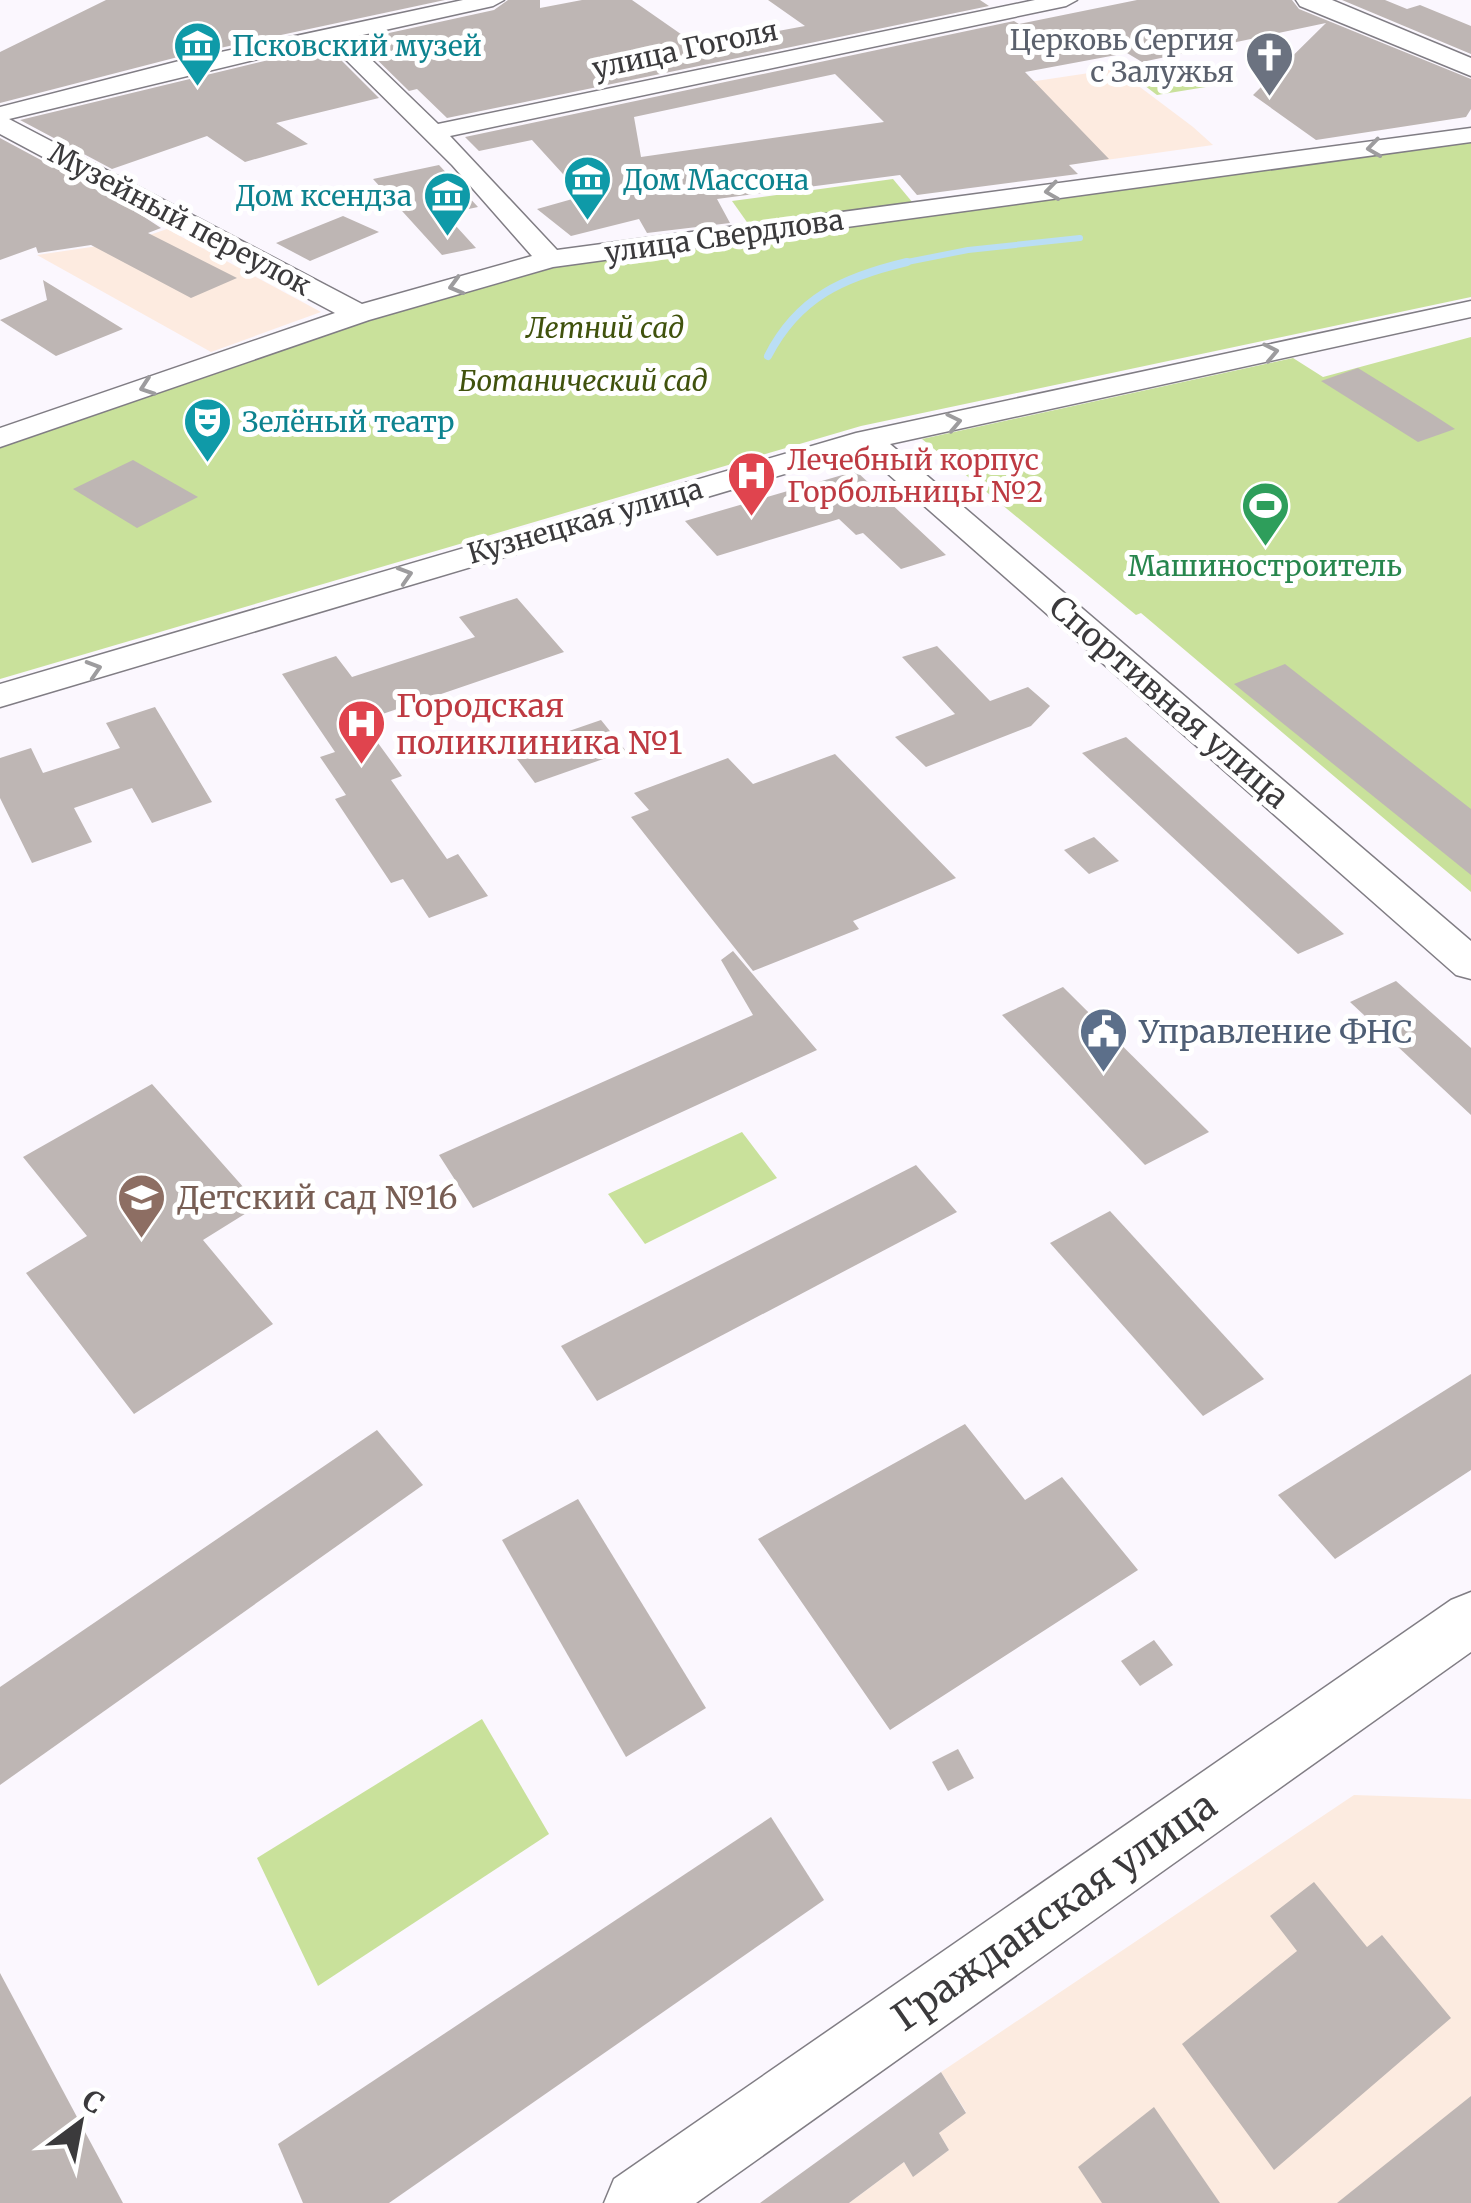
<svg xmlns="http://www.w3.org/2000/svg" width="1471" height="2203" viewBox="0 0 1471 2203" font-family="Merriweather,serif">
<rect width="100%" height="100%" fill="#fbf7fe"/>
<path fill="#fcebe0" d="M1354 1795 1471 1799V2203H849L904 2162 913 2176 949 2150 939 2133 966 2112 941 2072Z"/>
<g fill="#fdebe0">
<path d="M1116 69 1193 127 1213 145 1106 160 1029 82Z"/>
<path d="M167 229 321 312 211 352 37 255 132 241Z"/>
</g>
<g fill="#c9e19b">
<path d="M1198 66 1224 84 1157 95 1132 76Z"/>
<path d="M1471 134V297L861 426 0 679V446L330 333 550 264Z"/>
<path d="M893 179 913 203 749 225 732 201Z"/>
<path d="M1471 337V892L1141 613 1136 615 922 439 1293 358 1323 377Z"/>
<path d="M742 1132 777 1178 645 1244 608 1194Z"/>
<path d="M482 1719 549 1834 318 1986 257 1858Z"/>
</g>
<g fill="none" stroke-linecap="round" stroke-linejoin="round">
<path stroke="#badef5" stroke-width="6" d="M897 264 968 250 1080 238"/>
<path stroke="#badef5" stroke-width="8" d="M768 356C798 297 844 277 907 262"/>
</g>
<g fill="#beb6b4" fill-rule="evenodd">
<path d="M106 0H445L178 57 0 103V52Z"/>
<path d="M508 0H540V8L582 0H632L698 46 805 26 768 0H980L989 6 447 118 417 89 409 91 357 40 494 10Z"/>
<path d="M1137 0H1292L1299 9 1471 79V109L1466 117 1316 140 1253 95 1326 23 1142 62 1127 53 1025 72 1109 159 1069 165 1078 174 917 195 900 175 717 199 730 223 647 233 639 219 571 236 537 209 583 196 532 140 479 151 465 137 1014 21 1019 24ZM835 74 884 122 641 157 634 117Z"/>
<path d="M1342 0H1385L1407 9 1420 5 1471 26V54Z"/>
<path d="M327 46 379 98 276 123 308 144 245 162 207 136 112 169 20 120Z"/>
<path d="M0 138 132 209 161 228 148 233 237 278 191 298 91 245 38 253 36 247 0 260Z"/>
<path d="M439 165 478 207 445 214 476 248 442 255 373 179Z"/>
<path d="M343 216 379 232 310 261 276 243Z"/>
<path d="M43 280 123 329 56 356 0 320 47 300Z"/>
<path d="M1358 368 1432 414 1455 429 1418 442 1321 381Z"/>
<path d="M133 460 198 497 137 528 73 489Z"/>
<path d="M856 471 946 555 901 569 863 533 856 535 839 519 717 556 685 521Z"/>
<path d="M517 598 564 652 362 721 402 776 391 780 447 859 458 854 488 896 429 918 403 879 391 883 335 799 346 795 320 757 335 752 282 674 336 656 352 677 475 637 459 617Z"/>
<path d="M937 646 990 701 1028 687 1050 706 1031 726 926 767 895 737 955 714 902 657Z"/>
<path d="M1285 664 1471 809V875L1234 684Z"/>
<path d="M155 707 212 802 152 823 132 788 74 808 92 842 32 863 0 798V758L31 748 43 773 120 748 106 723Z"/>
<path d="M601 720 626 751 535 783 511 751Z"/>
<path d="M1126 737 1344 934 1298 954 1082 753Z"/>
<path d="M835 754 956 878 853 921 859 929 753 971 631 817 649 810 634 793 728 758 753 784Z"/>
<path d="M1094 837 1119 861 1089 874 1064 850Z"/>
<path d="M733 951 817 1050 473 1208 439 1155 753 1015 721 960Z"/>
<path d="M1396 981 1471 1048V1115L1350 1002Z"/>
<path d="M1063 987 1209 1132 1145 1165 1002 1015Z"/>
<path d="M152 1084 259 1205 203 1240 273 1324 134 1414 26 1273 87 1236 23 1157Z"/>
<path d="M916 1165 957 1212 597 1401 561 1346Z"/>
<path d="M1110 1211 1264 1379 1203 1416 1050 1243Z"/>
<path d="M1471 1374V1470L1335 1559 1278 1495Z"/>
<path d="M965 1424 1025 1500 1062 1477 1138 1570 890 1730 758 1539Z"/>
<path d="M377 1430 423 1485 0 1785V1687Z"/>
<path d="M578 1499 706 1708 626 1757 502 1540Z"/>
<path d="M1154 1640 1173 1665 1140 1686 1121 1661Z"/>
<path d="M958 1749 974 1778 948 1791 932 1762Z"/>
<path d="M771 1817 824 1900 389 2203H303L278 2144Z"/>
<path d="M1314 1882 1367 1947 1382 1935 1451 2018 1274 2170 1182 2044 1297 1951 1270 1916Z"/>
<path d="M0 1973 123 2203H0Z"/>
<path d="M941 2072 966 2113 939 2133 949 2150 913 2177 904 2162 849 2203H760Z"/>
<path d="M1471 2096V2203H1337Z"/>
<path d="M1154 2107 1220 2203H1102L1078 2167Z"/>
</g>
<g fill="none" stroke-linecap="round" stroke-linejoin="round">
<defs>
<g id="minor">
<path d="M463 0H504L493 6 349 38 438 124 1035 0H1077L1066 6 450 136 557 250 1471 128V142L553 267 369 320 0 447V428L335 313 0 134V107L179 61ZM328 42 452 165 532 256 362 304 9 119Z"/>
<path d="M1471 301V317L890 444 1471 941V979L1456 975 862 451 0 707V684L856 433Z"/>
<path d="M1471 1592V1652L696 2203H604L614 2179 1451 1600Z"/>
</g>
<path id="major" d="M1296 0H1332L1471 58V76L1300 6Z"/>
</defs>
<use href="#minor" stroke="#807d84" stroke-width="3"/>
<use href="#major" stroke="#807d84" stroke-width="3"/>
<use href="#minor" fill="#fff" fill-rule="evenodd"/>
<use href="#major" fill="#fff" fill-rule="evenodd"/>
</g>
<defs><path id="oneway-chevron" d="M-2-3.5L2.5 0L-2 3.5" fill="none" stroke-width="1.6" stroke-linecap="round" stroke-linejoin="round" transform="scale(2.5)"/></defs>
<g stroke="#9d9c9e">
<use href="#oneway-chevron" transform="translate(1374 148) rotate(172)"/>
<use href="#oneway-chevron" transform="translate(1052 191) rotate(172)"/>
<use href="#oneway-chevron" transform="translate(456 286) rotate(164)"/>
<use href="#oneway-chevron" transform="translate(1271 352) rotate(-12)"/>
<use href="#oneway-chevron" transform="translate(147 387) rotate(161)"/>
<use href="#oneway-chevron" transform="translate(954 422) rotate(-12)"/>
<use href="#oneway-chevron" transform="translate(405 575) rotate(-17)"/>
<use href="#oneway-chevron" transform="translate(94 669) rotate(-17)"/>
</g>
<defs>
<symbol id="museum-pin" viewBox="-11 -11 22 30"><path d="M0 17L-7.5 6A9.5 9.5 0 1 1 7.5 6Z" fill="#0f9aa8" stroke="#fff"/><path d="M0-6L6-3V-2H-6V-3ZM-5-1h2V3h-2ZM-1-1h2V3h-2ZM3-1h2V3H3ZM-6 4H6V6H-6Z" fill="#fff"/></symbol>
<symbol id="church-pin" viewBox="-11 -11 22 30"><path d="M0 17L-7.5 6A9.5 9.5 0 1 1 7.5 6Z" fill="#6b7280" stroke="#fff"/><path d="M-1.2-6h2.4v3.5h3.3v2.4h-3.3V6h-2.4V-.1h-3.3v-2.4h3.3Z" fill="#fff"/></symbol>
<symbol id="theatre-pin" viewBox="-11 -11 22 30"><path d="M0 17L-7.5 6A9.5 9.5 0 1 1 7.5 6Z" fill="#0f9aa8" stroke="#fff"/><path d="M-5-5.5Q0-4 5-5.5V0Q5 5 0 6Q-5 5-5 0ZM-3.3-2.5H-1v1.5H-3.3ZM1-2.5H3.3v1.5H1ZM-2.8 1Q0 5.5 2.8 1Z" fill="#fff"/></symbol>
<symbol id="hospital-pin" viewBox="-11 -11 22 30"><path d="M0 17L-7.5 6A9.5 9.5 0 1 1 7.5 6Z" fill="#e0444e" stroke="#fff"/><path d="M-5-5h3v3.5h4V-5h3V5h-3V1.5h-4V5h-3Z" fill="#fff"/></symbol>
<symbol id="stadium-pin" viewBox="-11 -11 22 30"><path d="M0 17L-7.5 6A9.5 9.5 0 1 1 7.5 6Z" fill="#2e9e5b" stroke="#fff"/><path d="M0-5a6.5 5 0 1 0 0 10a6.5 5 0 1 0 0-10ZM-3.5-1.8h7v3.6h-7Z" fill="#fff"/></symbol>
<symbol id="civic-pin" viewBox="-11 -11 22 30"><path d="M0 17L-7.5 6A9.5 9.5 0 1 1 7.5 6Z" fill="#5c6f8a" stroke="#fff"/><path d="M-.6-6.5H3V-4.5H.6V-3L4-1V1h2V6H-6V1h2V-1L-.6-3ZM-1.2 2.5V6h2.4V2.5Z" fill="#fff"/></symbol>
<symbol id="school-pin" viewBox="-11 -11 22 30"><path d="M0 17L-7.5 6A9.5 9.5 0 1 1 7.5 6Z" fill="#8d6e63" stroke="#fff"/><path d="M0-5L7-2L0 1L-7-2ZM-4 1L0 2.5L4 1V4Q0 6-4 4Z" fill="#fff"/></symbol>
</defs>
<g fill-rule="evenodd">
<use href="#museum-pin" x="170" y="18" width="55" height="75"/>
<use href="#church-pin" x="1242" y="28" width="55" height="75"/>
<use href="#museum-pin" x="560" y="152" width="55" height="75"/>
<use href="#museum-pin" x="420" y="168" width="55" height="75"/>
<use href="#theatre-pin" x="180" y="394" width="55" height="75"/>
<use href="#hospital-pin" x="724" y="448" width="55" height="75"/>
<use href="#stadium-pin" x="1238" y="478" width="55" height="75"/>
<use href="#hospital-pin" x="334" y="696" width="55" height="75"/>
<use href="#civic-pin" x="1076" y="1004" width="55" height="75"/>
<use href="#school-pin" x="114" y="1170" width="55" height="75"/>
</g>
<g text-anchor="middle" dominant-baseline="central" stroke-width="10" stroke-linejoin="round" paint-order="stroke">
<g font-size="28" fill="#5b616d" stroke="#fff" text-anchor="end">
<text x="1234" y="40">Церковь Сергия<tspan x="1234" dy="32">с Залужья</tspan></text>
</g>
<g font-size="28" fill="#0d838f" stroke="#fff" text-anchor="start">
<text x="232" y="46">Псковский музей</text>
<text x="623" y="180">Дом Масcона</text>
<text x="412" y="196" text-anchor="end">Дом ксендза</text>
<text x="242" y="422">Зелёный театр</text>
</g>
<g font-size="28" fill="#3b3a3c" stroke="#fff">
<text transform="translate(685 49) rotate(-12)">улица Гоголя</text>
<text transform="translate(180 219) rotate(28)">Музейный переулок</text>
<text transform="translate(724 236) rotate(-8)">улица Свердлова</text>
<text transform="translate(585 521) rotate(-16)">Кузнецкая улица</text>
</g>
<g font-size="28" font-style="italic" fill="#40520d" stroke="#fff">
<text x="605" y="328">Летний сад</text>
<text x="583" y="381">Ботанический сад</text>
</g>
<g font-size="28" fill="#be3a42" stroke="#fff" text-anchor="start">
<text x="787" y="460">Лечебный корпус<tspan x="787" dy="32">Горбольницы №2</tspan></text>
</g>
<g font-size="28" fill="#27864d" stroke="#fff">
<text x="1265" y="566">Машиностроитель</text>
</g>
<g font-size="32" fill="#3b3a3c" stroke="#fff">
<text transform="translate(1169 702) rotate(41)">Спортивная улица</text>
</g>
<g font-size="32" fill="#be3a42" stroke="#fff" text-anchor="start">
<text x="396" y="706">Городская<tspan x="396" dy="37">поликлиника №1</tspan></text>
</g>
<g font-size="32" fill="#4e5e75" stroke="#fff" text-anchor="start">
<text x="1139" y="1032">Управление ФНС</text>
</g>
<g font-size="32" fill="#785e54" stroke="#fff" text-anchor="start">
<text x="177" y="1198">Детский сад №16</text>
</g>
<g font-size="38" fill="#3b3a3c" stroke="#fff">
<text transform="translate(1054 1911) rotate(-35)">Гражданская улица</text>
</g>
</g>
<g transform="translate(80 2123) rotate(32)" stroke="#ffffff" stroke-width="8" paint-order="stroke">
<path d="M0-8L18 38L0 25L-18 38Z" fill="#3b3a3c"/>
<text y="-15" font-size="28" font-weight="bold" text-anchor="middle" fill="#3b3a3c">С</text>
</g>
</svg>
